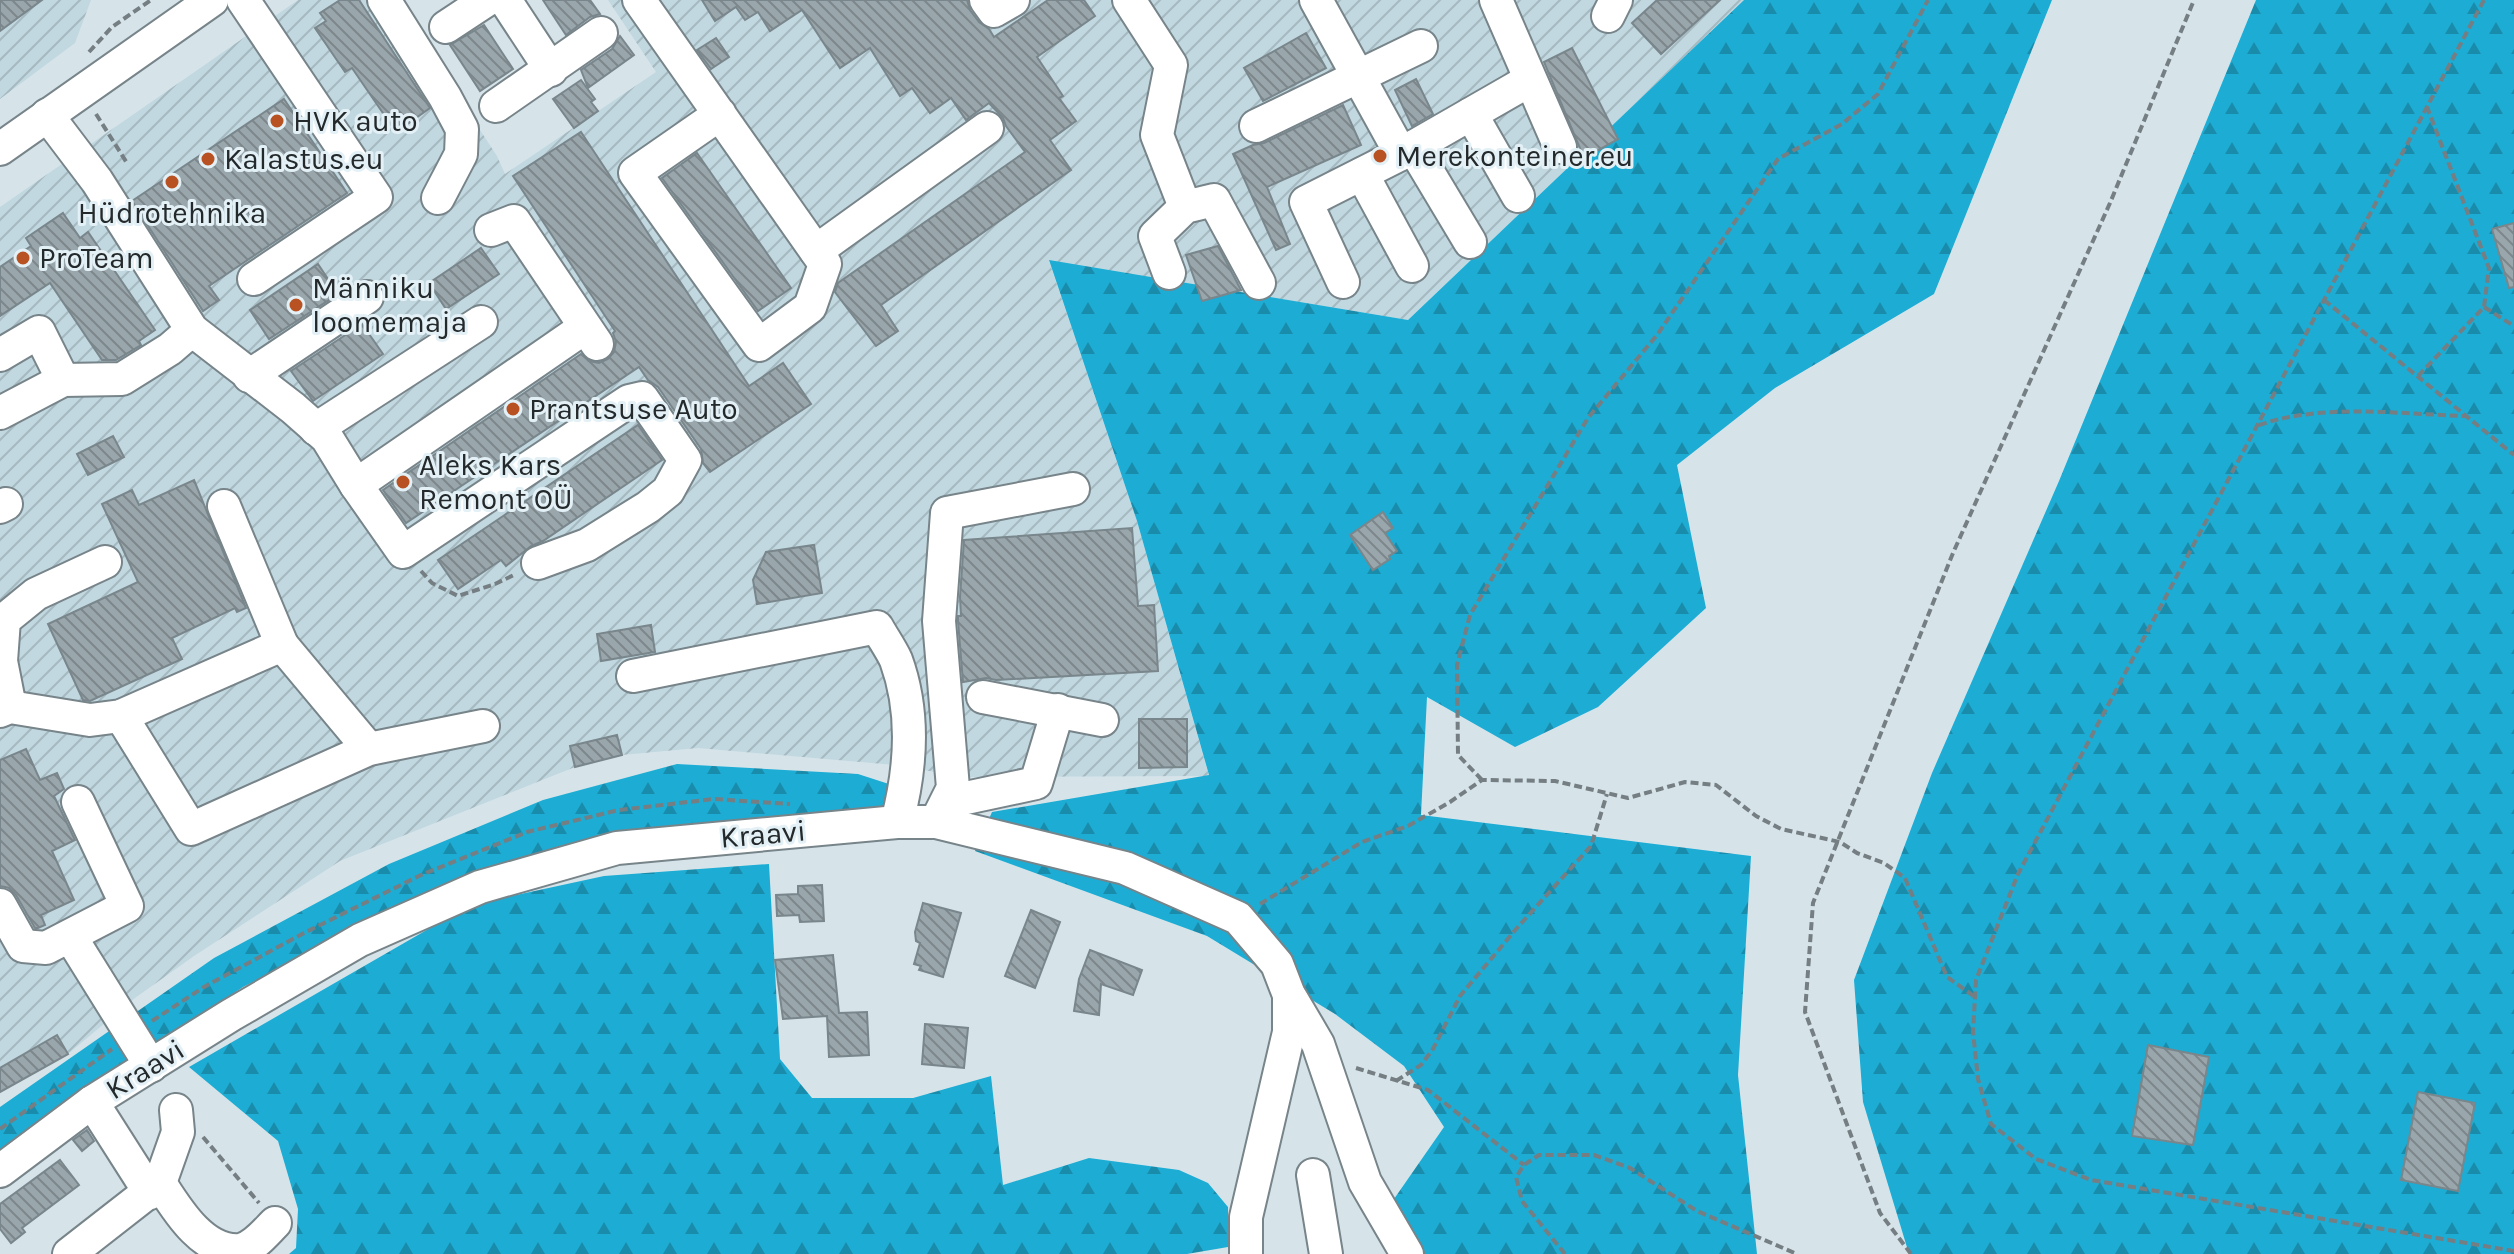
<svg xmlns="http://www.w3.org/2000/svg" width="2514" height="1254" viewBox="0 0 2514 1254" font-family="Karla,sans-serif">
<defs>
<pattern id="industrial-furrows" width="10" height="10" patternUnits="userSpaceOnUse" patternTransform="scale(2)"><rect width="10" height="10" fill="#c1d8e0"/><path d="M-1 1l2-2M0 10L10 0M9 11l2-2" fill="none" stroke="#a6b9c0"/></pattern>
<pattern id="forest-firs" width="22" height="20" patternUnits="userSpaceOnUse" patternTransform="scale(2)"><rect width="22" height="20" fill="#1dacd4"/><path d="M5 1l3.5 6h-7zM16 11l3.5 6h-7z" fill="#198cac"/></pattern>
<pattern id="building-back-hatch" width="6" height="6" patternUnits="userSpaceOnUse" patternTransform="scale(2)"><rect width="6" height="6" fill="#99a6ab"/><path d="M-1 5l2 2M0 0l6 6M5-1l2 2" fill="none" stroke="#7d878b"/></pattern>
</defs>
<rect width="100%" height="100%" fill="#d6e4ea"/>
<g fill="url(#industrial-furrows)">
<path d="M0 0H91L75 43 0 99Z"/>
<path d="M298 0H395L497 156 505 174 656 72 608 0H1744L1408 320 1049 261 1137 521 1209 776 964 777 895 765 698 748 622 755 575 767 340 861 194 956 135 998 68 1054 0 1092V207Z"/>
</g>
<g fill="url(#forest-firs)">
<path d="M1744 0H2052L1934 294 1775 388 1677 465 1706 608 1598 707 1515 747 1427 697 1421 815 1751 856 1738 1075 1757 1254H1420L1394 1199 1444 1127 1404 1066 1335 1014 1207 936 975 851 992 812 1209 775 1137 521 1049 260 1408 320Z"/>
<path d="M2256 0H2514V1254H1909L1863 1102 1854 980 1932 773 2059 481Z"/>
<path d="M677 764 858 774 892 785 883 808 828 817 609 833 462 879 243 987 117 1071 0 1160V1107L214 958 389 864 543 800Z"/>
<path d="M769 864 780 1059 812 1098H913L991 1076 1003 1185 1089 1158 1179 1170 1208 1183 1228 1207V1247L1187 1254H289L296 1248 298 1209 278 1141 189 1067 470 905 604 876Z"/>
</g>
<g fill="url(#building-back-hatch)" stroke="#79868b" stroke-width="2">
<path d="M0 0H42L0 31Z"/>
<path d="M340 0H359L430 108 396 132 352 68 345 72 315 28 326 21 320 13Z"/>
<path d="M543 0H590L600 14 590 17 566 35Z"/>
<path d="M702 0H967L970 10 979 22 989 29 994 37 1048 0H1084L1095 16 1037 57 1063 96 1059 98 1076 121 1050 140 1071 170 881 305 898 331 876 346 835 292 838 283 1025 152 1006 126 1003 118 989 103 966 120 951 98 930 113 912 88 900 96 870 48 840 68 802 10 770 31 758 12 745 20 736 7 715 21Z"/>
<path d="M1657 0H1720L1661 54 1632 23Z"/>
<path d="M484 25 513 69 480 91 450 45Z"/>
<path d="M1306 33 1326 68 1263 101 1244 68Z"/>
<path d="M620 36 634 55 588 88 581 70 612 49Z"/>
<path d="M716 38 729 57 711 69 697 50Z"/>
<path d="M1572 48 1618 139 1584 158 1544 62Z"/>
<path d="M1416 79 1433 114 1412 126 1395 90Z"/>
<path d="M581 80 595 99 591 102 598 111 574 128 553 99Z"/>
<path d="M284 99 347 193 209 286 219 300 203 311 132 201Z"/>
<path d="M1343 105 1361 145 1267 187 1290 244 1276 250 1233 154 1253 145 1264 143Z"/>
<path d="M581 132 749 386 783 363 811 404 710 472 703 463 701 449 658 387 648 380 639 367 406 523 383 490 581 354 589 361 599 363 608 359 614 352 616 342 613 333 615 331 513 176Z"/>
<path d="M697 153 791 288 758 311 662 178Z"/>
<path d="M63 213 80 238 88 232 155 330 139 341 141 345 116 360H102L50 283 0 316V267L31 246 26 238Z"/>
<path d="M2514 223V287L2509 288 2492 229Z"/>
<path d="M1218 246 1241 290 1202 301 1186 255Z"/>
<path d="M481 248 499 274 446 309 429 283Z"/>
<path d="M318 264 338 294 269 339 250 310Z"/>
<path d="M362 324 383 354 313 401 291 371Z"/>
<path d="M638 425 662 460 543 541 531 546 506 566 501 560 458 589 438 560Z"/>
<path d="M113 436 124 457 88 475 77 454Z"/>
<path d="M194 480 246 608 237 612 235 608 172 638 182 659 90 701 83 700 48 624 138 582 102 504 132 490 139 505Z"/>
<path d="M1383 512 1393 528 1385 533 1397 551 1389 556 1390 559 1373 570 1350 535Z"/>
<path d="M1132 528 1138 606 1154 605 1158 671 996 680 986 678 963 682 958 621V616H961L960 597 964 540Z"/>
<path d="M814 545 822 593 757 604 753 580 766 552Z"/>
<path d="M651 625 655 652 601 661 597 634Z"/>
<path d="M1139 719H1187V767L1139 768Z"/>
<path d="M617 735 622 755 575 767 570 746Z"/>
<path d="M26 749 40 780 57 773 64 789 54 796 75 840 52 851 74 900 41 915 45 925 38 928H35L16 895 9 888 0 886V760Z"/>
<path d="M822 885 824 921 800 922 799 915 777 916 776 895 798 894V886Z"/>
<path d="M923 903 961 913 943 977 919 970 921 966 914 964 920 943 916 941 915 932Z"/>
<path d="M1031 910 1060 922 1035 988 1005 976Z"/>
<path d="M1090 950 1142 970 1133 995 1101 984 1099 1015 1074 1011 1079 979Z"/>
<path d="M833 955 839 1013 867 1012 869 1055 829 1057 827 1016 783 1019 775 960Z"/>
<path d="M925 1024 968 1028 964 1068 922 1064Z"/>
<path d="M57 1035 68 1054 0 1092V1068Z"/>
<path d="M2148 1045 2209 1057 2193 1145 2132 1136Z"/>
<path d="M2418 1092 2475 1103 2458 1191 2401 1180Z"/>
<path d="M87 1130 94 1141 82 1151 73 1140Z"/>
<path d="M60 1160 79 1185 22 1228 25 1232 11 1243 0 1229V1204Z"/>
</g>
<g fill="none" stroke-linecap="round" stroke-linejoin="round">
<defs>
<g id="minor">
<path d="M243 0 376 197 254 279"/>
<path d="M384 0 445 97 462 129 461 154 438 198"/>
<path d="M505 0 551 70"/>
<path d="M639 0 825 264 810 307 759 345 635 173 720 114"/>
<path d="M986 0 994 11 1013 0"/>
<path d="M1129 0 1171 65 1157 135 1185 207"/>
<path d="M1316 0 1401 154"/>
<path d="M1496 0 1560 147"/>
<path d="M1608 16 1616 0"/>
<path d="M446 27 487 0"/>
<path d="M496 106 601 33"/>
<path d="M1471 114 1518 196"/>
<path d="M47 115 97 181 192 330 293 408 327 438 356 485 584 328"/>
<path d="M1256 126 1421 46"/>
<path d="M1413 147 1470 242"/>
<path d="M0 149 212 0"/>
<path d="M1362 174 1412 266"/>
<path d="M491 230 514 221 597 344"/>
<path d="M816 251 987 128"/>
<path d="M1169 273 1155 236 1185 207 1214 200 1259 283"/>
<path d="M1343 282 1306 202 1401 154 1530 80"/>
<path d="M0 355 39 332 63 380"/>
<path d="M249 376 367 297"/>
<path d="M0 413 63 380 122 379 170 349 192 330"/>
<path d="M316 429 481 322"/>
<path d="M356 485 403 552 629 401 642 398 685 460 668 491 648 507 587 545 538 563"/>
<path d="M224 506 282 645"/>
<path d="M0 507 6 504"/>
<path d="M633 676 877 627C883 638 891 649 896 660 915 712 911 769 897 822"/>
<path d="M983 697 1102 720"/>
<path d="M10 707 1 661 4 620 36 594 105 562"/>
<path d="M0 711 10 707 90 720 121 716 282 645 369 749"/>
<path d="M121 716 191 829 369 749 483 726"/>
<path d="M947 802 1036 783 1058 710"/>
<path d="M936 822 953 788 939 621 947 513 1073 489"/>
<path d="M0 905 23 946 46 948 127 906 78 802"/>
<path d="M70 936 151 1066"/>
<path d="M1291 998 1318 1044 1365 1182 1407 1254"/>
<path d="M92 1102 150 1193"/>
<path d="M0 1171 92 1102 231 1015 360 940 480 887 617 848 897 822H936L1125 868 1238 918 1277 964 1289 995V1032L1246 1217V1254"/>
<path d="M1313 1175 1326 1254"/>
<path d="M160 1183C176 1208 203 1254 241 1250 255 1246 265 1233 275 1223"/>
<path d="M69 1254 160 1183 178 1132 176 1110"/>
</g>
</defs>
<use href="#minor" stroke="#778489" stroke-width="36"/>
<g stroke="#757e82" stroke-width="4" stroke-dasharray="8 4" stroke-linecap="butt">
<path d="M2484 0 2018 874 1976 980 1973 1032 1978 1079 1991 1124 2036 1159 2091 1180 2514 1251"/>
<path d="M89 52 112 27 151 0"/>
<path d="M96 114 127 163"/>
<path d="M2324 300 2514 455"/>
<path d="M2484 307 2514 326"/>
<path d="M2418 376 2484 307 2489 268 2427 107"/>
<path d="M2259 425C2323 403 2398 414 2465 416"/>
<path d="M421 571 432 583 458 596 495 584 516 574"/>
<path d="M1482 780 1458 755 1457 665 1470 615 1588 418 1657 335 1778 159 1842 124 1878 94 1928 0"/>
<path d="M1260 904 1362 842 1408 826 1450 802 1482 780 1555 781 1628 798 1685 782 1716 785 1756 816 1781 829 1840 842 1857 853 1884 863 1905 878 1947 977 1975 997"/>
<path d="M152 1021 204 987 304 933 421 875 527 832 619 810 714 799 790 804"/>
<path d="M1356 1068 1428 1090 1524 1165"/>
<path d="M1396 1081 1421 1065 1433 1049 1460 996 1517 928 1591 846 1607 794"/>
<path d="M0 1129 112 1049"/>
<path d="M203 1137 259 1203"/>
<path d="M1565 1254 1522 1201 1516 1177 1524 1165 1539 1155H1594L1630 1168 1697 1211 1797 1254"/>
<path d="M1911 1254 1880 1213 1805 1012 1813 903 1953 553 2110 203 2194 0"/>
</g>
<use href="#minor" stroke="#fff" stroke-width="32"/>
</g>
<g fill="#b85223" stroke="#e3f1f7" stroke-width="3">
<circle cx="277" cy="121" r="8"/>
<circle cx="1380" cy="156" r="8"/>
<circle cx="208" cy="159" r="8"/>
<circle cx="172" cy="182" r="8"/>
<circle cx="23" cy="258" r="8"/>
<circle cx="296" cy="305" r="8"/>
<circle cx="513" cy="409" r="8"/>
<circle cx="403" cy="482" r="8"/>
</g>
<g text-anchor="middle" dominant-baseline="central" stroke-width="6" stroke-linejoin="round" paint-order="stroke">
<g font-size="30" fill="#24292b" stroke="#e3f1f7" text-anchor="start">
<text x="293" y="121">HVK auto</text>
<text x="1396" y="156">Merekonteiner.eu</text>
<text x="224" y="159">Kalastus.eu</text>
<text x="172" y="213" text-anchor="middle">Hüdrotehnika</text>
<text x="39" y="258">ProTeam</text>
<text x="312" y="288">Männiku<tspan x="312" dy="34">loomemaja</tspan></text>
<text x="529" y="409">Prantsuse Auto</text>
<text x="419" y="465">Aleks Kars<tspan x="419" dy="34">Remont OÜ</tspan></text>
</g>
<g font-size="30" fill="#24292b" stroke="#e3f1f7">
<text transform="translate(763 834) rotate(-5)">Kraavi</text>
<text transform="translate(145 1069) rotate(-32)">Kraavi</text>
</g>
</g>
</svg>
